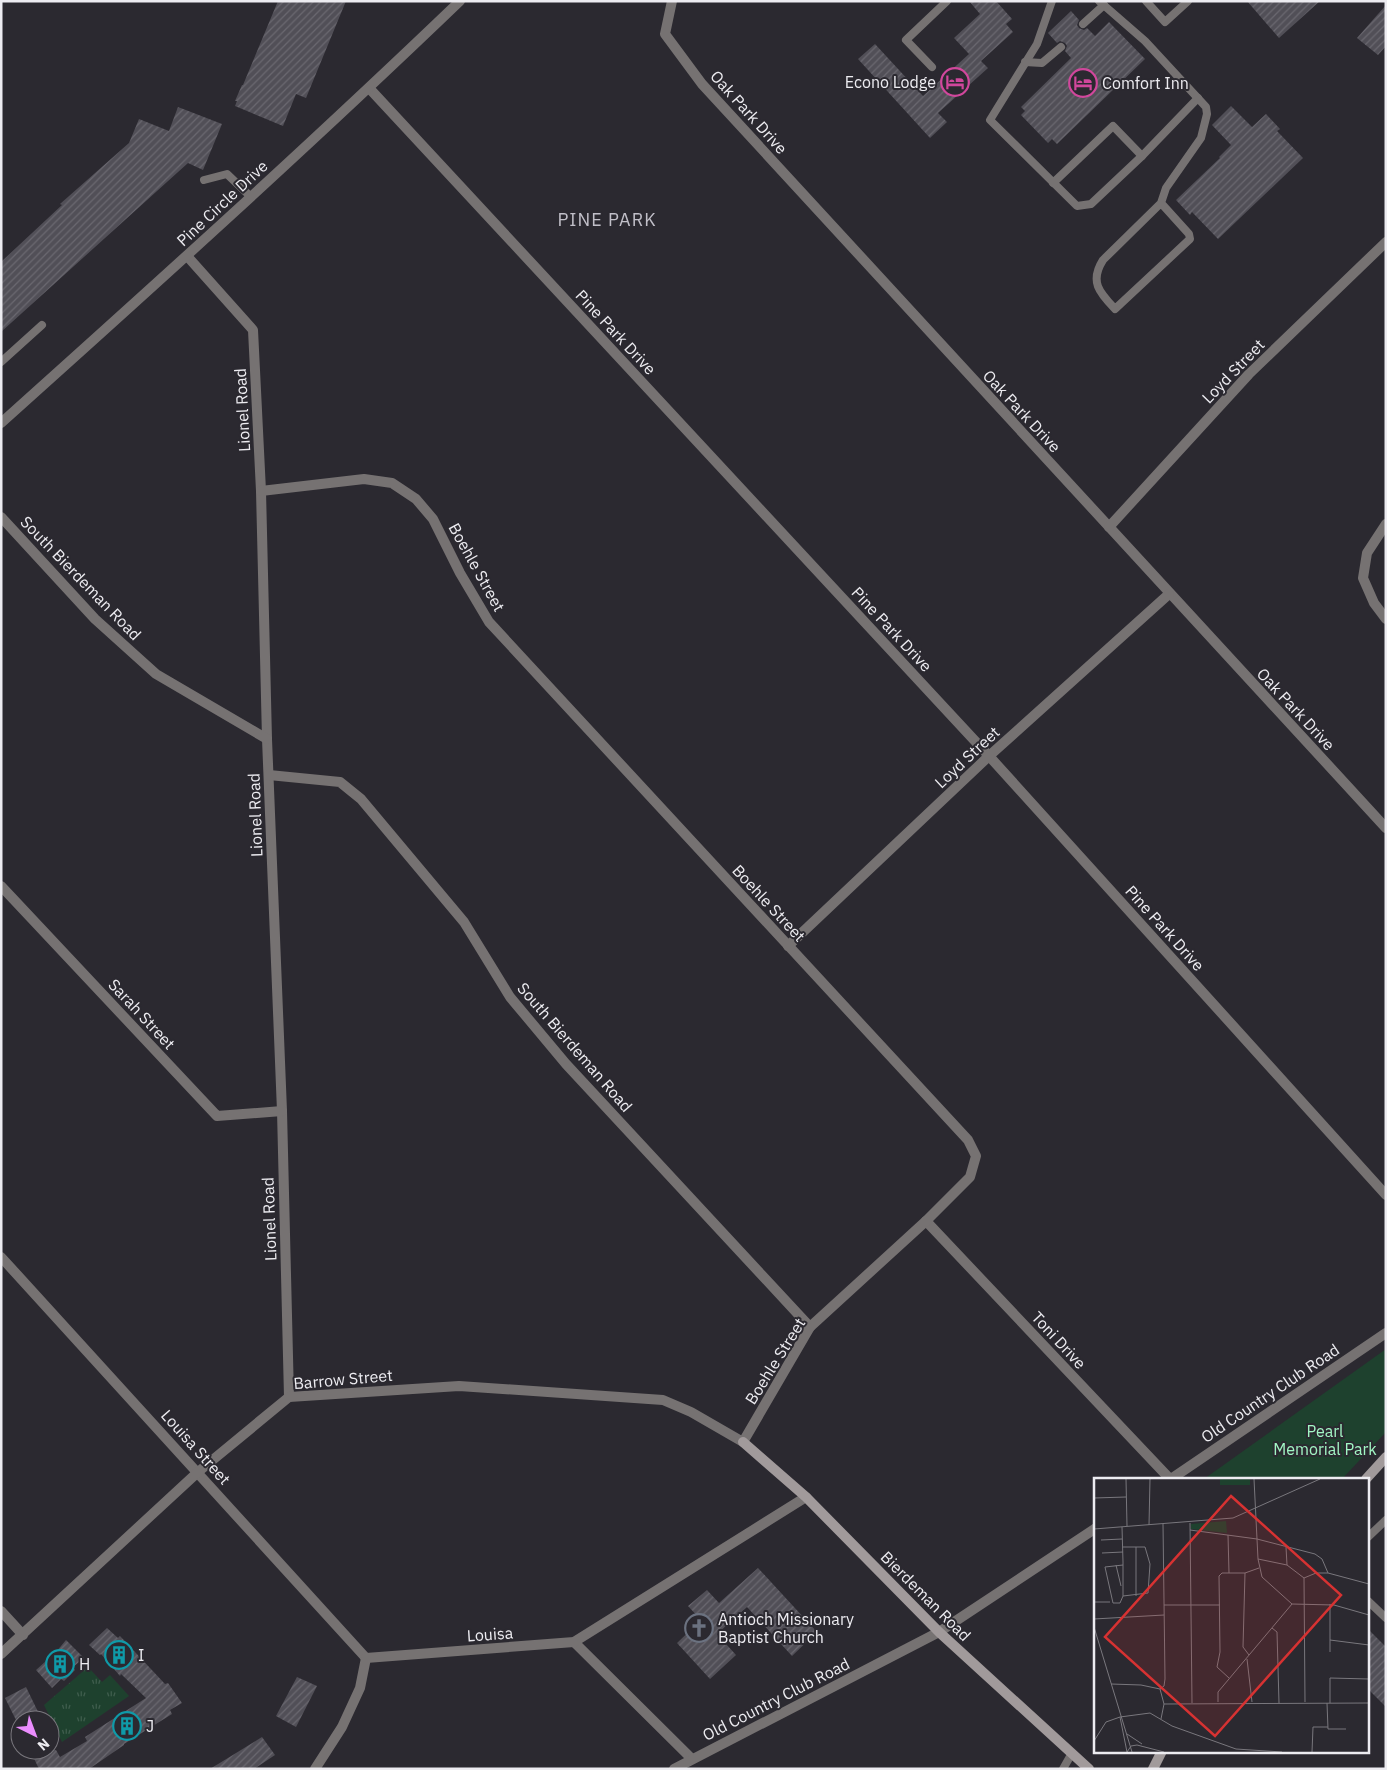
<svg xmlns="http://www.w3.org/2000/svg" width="1387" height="1770" viewBox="0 0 1387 1770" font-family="'IBM Plex Sans',sans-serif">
<defs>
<pattern id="grass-tufts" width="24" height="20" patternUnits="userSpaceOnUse" patternTransform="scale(1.25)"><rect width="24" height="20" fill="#1e412e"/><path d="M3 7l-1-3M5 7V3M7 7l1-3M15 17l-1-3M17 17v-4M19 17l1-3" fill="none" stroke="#3f5d4d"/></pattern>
<pattern id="building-hatch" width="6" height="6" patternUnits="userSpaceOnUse" patternTransform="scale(1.25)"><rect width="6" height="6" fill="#514f57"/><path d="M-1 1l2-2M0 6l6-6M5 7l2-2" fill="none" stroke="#6a6870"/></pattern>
</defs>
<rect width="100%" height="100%" fill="#2b2930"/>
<path fill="url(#grass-tufts)" d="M88 1667 102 1682 110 1675 129 1696 62 1742 44 1705Z"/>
<path fill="#1e412e" d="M1386 1349V1432L1342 1479H1204Z"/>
<g fill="url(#building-hatch)">
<path d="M278 1H346L306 98 296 94 283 126 235 106 237 101H235L242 85H243Z"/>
<path d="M969 1H996L1012 19 1006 24 1013 32 981 61 988 68 938 113 947 122 930 138 858 59 875 44 923 96 969 54 954 38 980 14Z"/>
<path d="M1247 1H1320L1279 38Z"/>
<path d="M1386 5V46L1378 55 1357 38Z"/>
<path d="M1071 11 1079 20 1077 25 1079 28 1084 30 1087 28 1095 36 1109 22 1145 59 1057 144 1052 139 1048 143 1021 115 1025 111 1021 107 1071 58 1065 51 1067 46 1065 43 1060 41 1057 43 1048 33Z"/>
<path d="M1231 106 1252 127 1266 114 1280 129 1277 131 1303 158 1218 239 1192 212 1190 215 1176 200 1220 158 1219 157 1231 145 1212 125Z"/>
<path d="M178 107 222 124 203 170 188 163 1 332V262L62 205 60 204 129 143 139 119 169 131Z"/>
<path d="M758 1568 817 1632 792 1656 747 1607 717 1634 736 1655 710 1679 677 1643 701 1620 688 1606 707 1590 719 1603Z"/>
<path d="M107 1628 118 1638 120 1636 165 1684 168 1683 182 1703 170 1710 172 1714 124 1744V1745L89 1769H39L30 1750H56L60 1757 87 1741 85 1737 146 1698 121 1674 120 1676 101 1654 100 1655 89 1645Z"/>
<path d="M1368 1629 1386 1647V1707L1368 1689Z"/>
<path d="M66 1640 84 1658 73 1667 75 1670 64 1681 61 1679 52 1688 36 1670 56 1652Z"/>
<path d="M297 1677 317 1686 296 1727 276 1716Z"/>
<path d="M26 1687 42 1720H16L5 1698Z"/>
<path d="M262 1737 275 1755 254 1769H210Z"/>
</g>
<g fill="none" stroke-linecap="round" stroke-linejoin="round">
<g stroke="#767272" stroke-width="8">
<path d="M1052 1 1037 44 990 120 1077 206 1091 204 1142 156 1198 98"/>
<path d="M1099 1 1145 41 1206 107 1207 114 1201 138 1166 188 1161 203 1103 260C1089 282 1100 293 1115 309L1190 239 1189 234 1161 203"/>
<path d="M1146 1 1165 22 1188 1"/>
<path d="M1083 24 1104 5"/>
<path d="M1025 62 1042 63 1061 47"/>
<path d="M932 67 906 40 947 1"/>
<path d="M204 180 227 174 251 197"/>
<path d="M1053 183 1113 126 1142 156"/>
<path d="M1 362 42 325"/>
<path d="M1368 1537 1386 1520"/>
<path d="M1368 1601 1386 1618"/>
<path d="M1063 1769 1072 1753"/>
</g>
<g stroke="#767272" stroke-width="10">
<path d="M672 1 665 34 702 84 1386 828"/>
<path d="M369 88 989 756 1386 1195"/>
<path d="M187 256 253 330 261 491 267 739 282 1111 289 1397"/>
<path d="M1 423C156 284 310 145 460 1"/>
<path d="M1 517 95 619 156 674 267 739"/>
<path d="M1386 524 1367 553 1363 578 1374 603 1386 619"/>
<path d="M1109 527 1249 374 1386 242"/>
<path d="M269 775 340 782 361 799 464 922 510 997 566 1064 810 1327"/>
<path d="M1 886 217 1116 282 1111"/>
<path d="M788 946 989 756 1169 594"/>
<path d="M926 1221 1170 1479"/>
<path d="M1 1257 366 1658"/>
<path d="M1171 1479 1386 1333"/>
<path d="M1 1611 23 1635"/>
<path d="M574 1642 692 1759"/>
<path d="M1 1654 198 1472 289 1397 459 1386 663 1400 691 1412 743 1442 810 1327 926 1221 970 1177 976 1156 968 1140 489 622 460 573 433 519 416 499 392 483 364 479 261 491"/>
<path d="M315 1769 342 1727 360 1688 366 1658 574 1642 806 1497"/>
<path d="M674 1769 939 1632 1096 1528"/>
</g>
<g stroke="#a19a9b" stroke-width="10">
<path d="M743 1442 806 1497 939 1632 1089 1769"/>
<path d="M1366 1479 1386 1457"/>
<path d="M1153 1769 1162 1751"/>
</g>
</g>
<defs>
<symbol id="hotel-ring" viewBox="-11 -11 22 22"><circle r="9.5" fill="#2b2930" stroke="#d1479c" stroke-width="1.5"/><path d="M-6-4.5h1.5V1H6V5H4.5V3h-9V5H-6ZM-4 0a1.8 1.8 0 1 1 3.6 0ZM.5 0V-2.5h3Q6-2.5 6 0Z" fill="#d1479c"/></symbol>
<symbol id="church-ring" viewBox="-11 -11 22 22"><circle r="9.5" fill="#2b2930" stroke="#6b7280" stroke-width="1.5"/><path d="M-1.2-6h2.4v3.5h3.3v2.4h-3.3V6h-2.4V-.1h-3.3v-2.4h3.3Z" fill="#6b7280"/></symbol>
<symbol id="building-ring" viewBox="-11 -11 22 22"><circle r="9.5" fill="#2b2930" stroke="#0f9aa8" stroke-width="1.5"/><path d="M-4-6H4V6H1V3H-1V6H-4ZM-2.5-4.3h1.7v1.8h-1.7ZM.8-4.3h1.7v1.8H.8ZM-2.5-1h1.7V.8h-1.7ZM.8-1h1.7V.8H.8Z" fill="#0f9aa8"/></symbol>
</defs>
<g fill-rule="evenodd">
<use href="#hotel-ring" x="939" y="66" width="32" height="32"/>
<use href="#hotel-ring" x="1067" y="67" width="32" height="32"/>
<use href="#church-ring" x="683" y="1612" width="32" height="32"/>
<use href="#building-ring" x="103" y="1639" width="32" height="32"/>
<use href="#building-ring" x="44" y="1648" width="32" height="32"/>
<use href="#building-ring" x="111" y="1710" width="32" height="32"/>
</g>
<g text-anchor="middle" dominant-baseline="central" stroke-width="4" stroke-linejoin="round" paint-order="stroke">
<g font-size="16" fill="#edecf1" stroke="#2b2930" text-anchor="start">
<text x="936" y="82" text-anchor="end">Econo Lodge</text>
<text x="1102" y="83">Comfort Inn</text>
<text x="718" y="1619">Antioch Missionary<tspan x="718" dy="18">Baptist Church</tspan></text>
<text x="138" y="1655">I</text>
<text x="79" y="1664">H</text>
<text x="146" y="1726">J</text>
</g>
<g font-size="16" fill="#edecf1" stroke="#2b2930">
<text transform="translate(749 112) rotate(48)">Oak Park Drive</text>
<text transform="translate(222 203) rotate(-43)">Pine Circle Drive</text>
<text transform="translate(616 332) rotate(47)">Pine Park Drive</text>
<text transform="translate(1233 371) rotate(-46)">Loyd Street</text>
<text transform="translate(242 410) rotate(-93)">Lionel Road</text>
<text transform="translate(1022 411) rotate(47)">Oak Park Drive</text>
<text transform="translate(477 567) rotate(61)">Boehle Street</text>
<text transform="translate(81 578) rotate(46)">South Bierdeman Road</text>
<text transform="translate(892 629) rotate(47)">Pine Park Drive</text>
<text transform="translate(1296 709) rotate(47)">Oak Park Drive</text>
<text transform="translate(967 757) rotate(-43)">Loyd Street</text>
<text transform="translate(255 815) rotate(-92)">Lionel Road</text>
<text transform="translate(769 903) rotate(47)">Boehle Street</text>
<text transform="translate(1165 928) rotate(48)">Pine Park Drive</text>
<text transform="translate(142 1014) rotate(47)">Sarah Street</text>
<text transform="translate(575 1047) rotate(49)">South Bierdeman Road</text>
<text transform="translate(269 1219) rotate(-92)">Lionel Road</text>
<text transform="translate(1059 1340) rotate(47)">Toni Drive</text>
<text transform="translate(775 1361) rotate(-58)">Boehle Street</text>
<text transform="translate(343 1379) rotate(-5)">Barrow Street</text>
<text transform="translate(1270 1393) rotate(-34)">Old Country Club Road</text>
<text transform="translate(196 1447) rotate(48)">Louisa Street</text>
<text transform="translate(926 1596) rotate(45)">Bierdeman Road</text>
<text transform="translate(490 1634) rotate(-4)">Louisa</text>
<text transform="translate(776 1699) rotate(-27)">Old Country Club Road</text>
</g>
<g font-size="16" fill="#a1f6c4" stroke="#2b2930">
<text x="1325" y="1431">Pearl<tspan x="1325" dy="18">Memorial Park</tspan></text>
</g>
<g font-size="18" letter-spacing="1" fill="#c1bfc8" stroke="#2b2930">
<text x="607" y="219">PINE PARK</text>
</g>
</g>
<g transform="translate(1094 1478)">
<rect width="275" height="275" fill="#2b2930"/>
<path d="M126 1H156V7H126ZM132 43 133 55 97 51V46Z" fill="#1e412e"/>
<path fill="none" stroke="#79777d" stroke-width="1" d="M32 1 33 48M160 1 164 81 168 99 198 126 240 127 275 137M0 20 32 19M96 45 98 225M55 47 56 1M28 49 29 84V118L26 125H19L11 89 29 87M0 51 139 40 226 1M96 52 163 61 221 76 228 81 234 95 275 106M134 57 135 95M7 62 28 61M28 69H51L56 86 54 115 29 118M42 69V118M192 69 193 87M8 75 29 74M164 81 193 87 210 100 222 95H234M22 87 27 108M151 95 149 169 155 177M210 100 211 224M0 124H16M236 126V174M70 127H126M0 141 70 137M0 149 38 274M178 150 183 154 185 225M236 162 275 167M153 181 158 224M135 200 123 189 126 174 125 98 128 95H151L165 90M17 206 47 207 66 211 70 226 67 241M66 211 70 208 71 201 69 46M124 224V214L198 126M233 225 234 251H252M236 225V200L275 201M70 226 275 225M26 239 33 274M33 256 48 266M0 263 12 244 26 239 56 235 78 248 142 271 188 274M33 274 37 268 43 267 70 274M218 274 219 249H234"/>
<path fill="#d73232" fill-opacity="0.15" stroke="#d73232" stroke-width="2.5" d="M137 18 247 117 121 258 11 159Z"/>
<rect width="275" height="275" fill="none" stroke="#edecf1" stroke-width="2.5"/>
</g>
<rect width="1387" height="1770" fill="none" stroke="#edecf1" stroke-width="5"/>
<g transform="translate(35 1735) rotate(138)"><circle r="24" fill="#2b2930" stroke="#79777d"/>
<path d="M0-4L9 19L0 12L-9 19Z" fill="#ea8dfd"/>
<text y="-8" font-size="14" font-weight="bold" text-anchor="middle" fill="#edecf1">N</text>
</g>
</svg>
